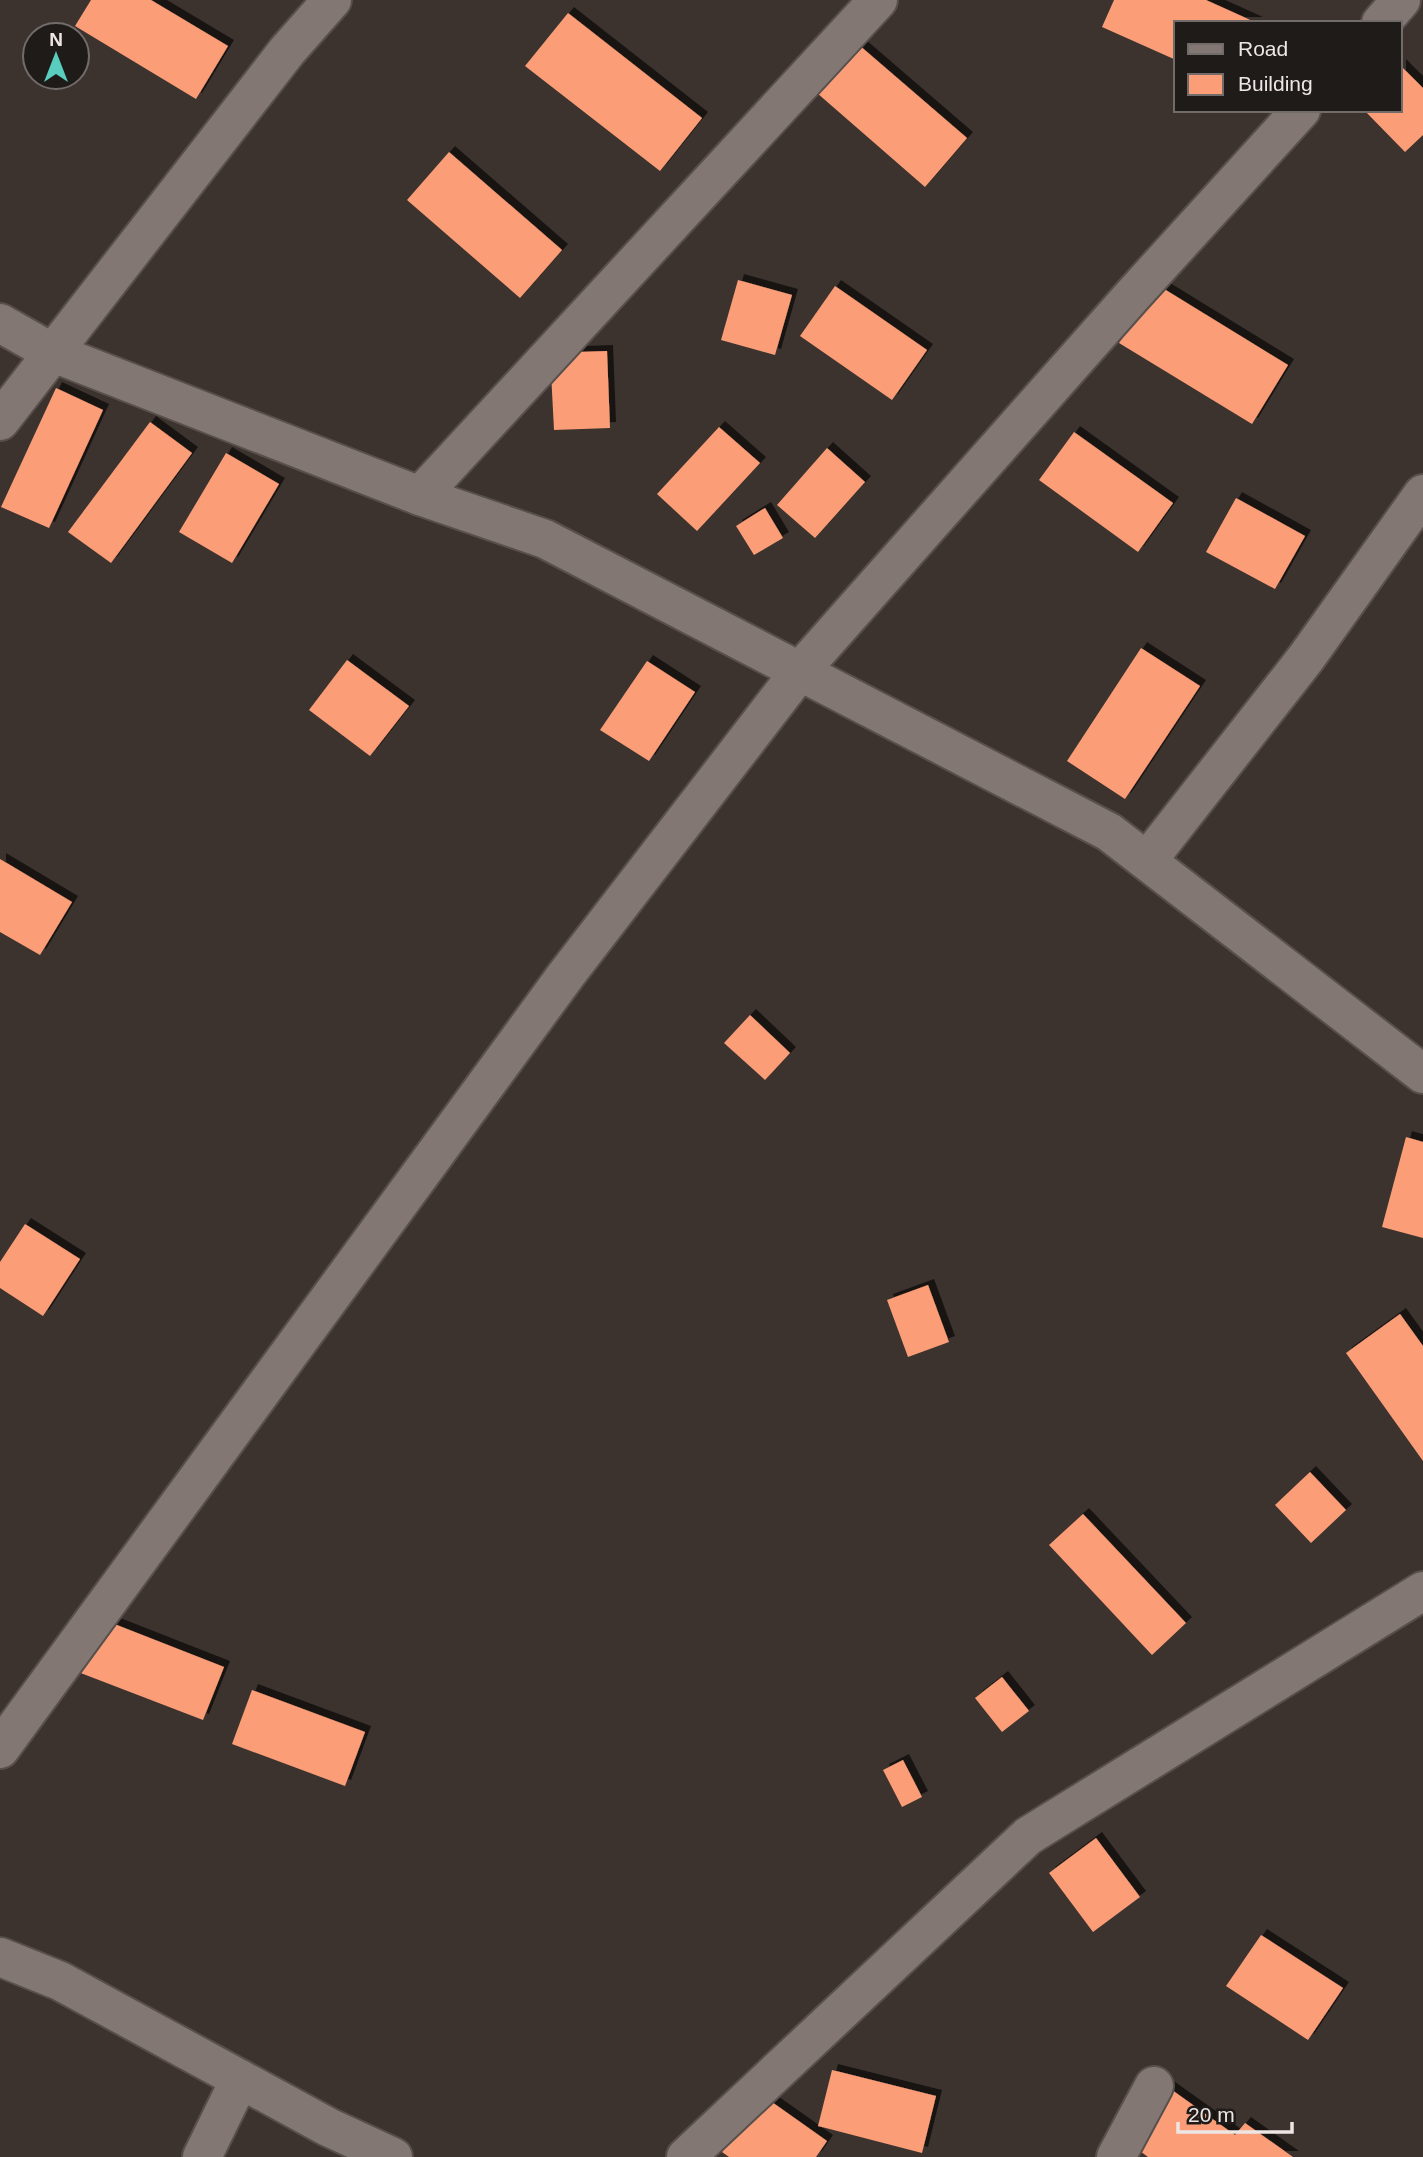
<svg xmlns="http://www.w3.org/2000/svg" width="1423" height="2157" viewBox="0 0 1423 2157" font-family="Helvetica,sans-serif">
<defs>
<filter id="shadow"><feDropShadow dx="6" dy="-6" stdDeviation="0" flood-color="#0009"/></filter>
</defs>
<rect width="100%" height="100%" fill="#3c322e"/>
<g fill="#fb9e78" filter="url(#shadow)">
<path d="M91 0H151L228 46 196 99 75 26Z"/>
<path d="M1114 0H1206L1257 23H1176V60L1102 27Z"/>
<path d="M568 13 702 118 660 171 525 66Z"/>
<path d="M859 45 967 138 925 187 817 93Z"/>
<path d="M1400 65 1423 88V135L1405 152 1364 110H1400Z"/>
<path d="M449 152 562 250 520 298 407 200Z"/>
<path d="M738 280 792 295 775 355 721 340Z"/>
<path d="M1156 284 1288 365 1252 424 1119 343Z"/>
<path d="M835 286 927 350 892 400 800 336Z"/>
<path d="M607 351 610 428 554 430 550 353Z"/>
<path d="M56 388 103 410 49 528 1 507Z"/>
<path d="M150 422 192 453 111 563 68 532Z"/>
<path d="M719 427 760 463 697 531 657 494Z"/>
<path d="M1074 432 1173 503 1138 552 1039 480Z"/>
<path d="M827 448 865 482 815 538 777 505Z"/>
<path d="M226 453 279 484 232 563 179 532Z"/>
<path d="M1236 498 1305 536 1275 589 1206 552Z"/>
<path d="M765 508 783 538 754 555 736 526Z"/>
<path d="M1141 648 1200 686 1125 799 1067 761Z"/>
<path d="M347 660 409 706 370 756 309 710Z"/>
<path d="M647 661 695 692 649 761 600 730Z"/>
<path d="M0 859 72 902 40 955 0 932Z"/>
<path d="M750 1015 790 1053 765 1080 724 1043Z"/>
<path d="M1406 1137 1423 1142V1238L1382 1227Z"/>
<path d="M25 1224 80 1259 43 1316 0 1288V1262Z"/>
<path d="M928 1285 949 1342 908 1357 887 1300Z"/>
<path d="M1400 1314 1423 1346V1461L1346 1353Z"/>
<path d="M1310 1472 1346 1510 1311 1543 1275 1505Z"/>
<path d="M1083 1514 1186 1623 1152 1655 1049 1545Z"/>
<path d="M99 1618 224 1667 203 1720 78 1672Z"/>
<path d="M1002 1677 1029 1711 1002 1732 975 1698Z"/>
<path d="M252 1690 365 1732 345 1786 232 1744Z"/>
<path d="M903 1760 922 1797 902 1807 883 1770Z"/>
<path d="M1096 1838 1140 1897 1093 1932 1049 1873Z"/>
<path d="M1261 1935 1343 1988 1308 2040 1226 1986Z"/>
<path d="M832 2070 936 2096 922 2153 818 2126Z"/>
<path d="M1165 2085 1235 2135 1245 2123 1293 2157H1148L1125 2140Z"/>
<path d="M762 2095 827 2141 816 2157H729L722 2152Z"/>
</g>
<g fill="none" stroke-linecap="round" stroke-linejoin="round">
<defs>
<g id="minor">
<path d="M1381 23 1401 0"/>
<path d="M0 323 51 352 420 496 545 539 1109 832 1423 1074"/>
<path d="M0 421 287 51 332 0"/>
<path d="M420 496 878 0"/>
<path d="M1147 861 1306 658 1423 494"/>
<path d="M0 1749 566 975 800 671 1132 296 1301 110"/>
<path d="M0 1957 60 1981 328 2127 393 2157"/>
<path d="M202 2157 240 2079"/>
<path d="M686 2157 1028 1836 1423 1591"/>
<path d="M1116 2157 1154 2086"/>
</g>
</defs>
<use href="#minor" stroke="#584f4c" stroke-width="42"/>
<use href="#minor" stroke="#827772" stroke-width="38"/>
</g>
<rect x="1174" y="21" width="228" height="91" fill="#1f1b19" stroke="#716c6a" stroke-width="2"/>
<rect x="1188" y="44" width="35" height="10" fill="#827772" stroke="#716c6a" stroke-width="2"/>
<text x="1238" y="56" font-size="21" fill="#ede6e4">Road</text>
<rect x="1188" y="74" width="35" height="21" fill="#fb9e78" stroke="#716c6a" stroke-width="2"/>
<text x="1238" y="91" font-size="21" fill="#ede6e4">Building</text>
<g transform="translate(56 56)"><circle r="33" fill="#1f1b19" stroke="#716c6a" stroke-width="2"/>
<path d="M0-5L12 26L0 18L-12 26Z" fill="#5acebe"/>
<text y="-10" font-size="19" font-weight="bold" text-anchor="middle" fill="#ede6e4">N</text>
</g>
<path d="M1178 2122v10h114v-10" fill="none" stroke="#ede6e4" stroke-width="3.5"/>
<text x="1188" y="2122" font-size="21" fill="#ede6e4" stroke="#1f1b19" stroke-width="5" paint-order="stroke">20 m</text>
</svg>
